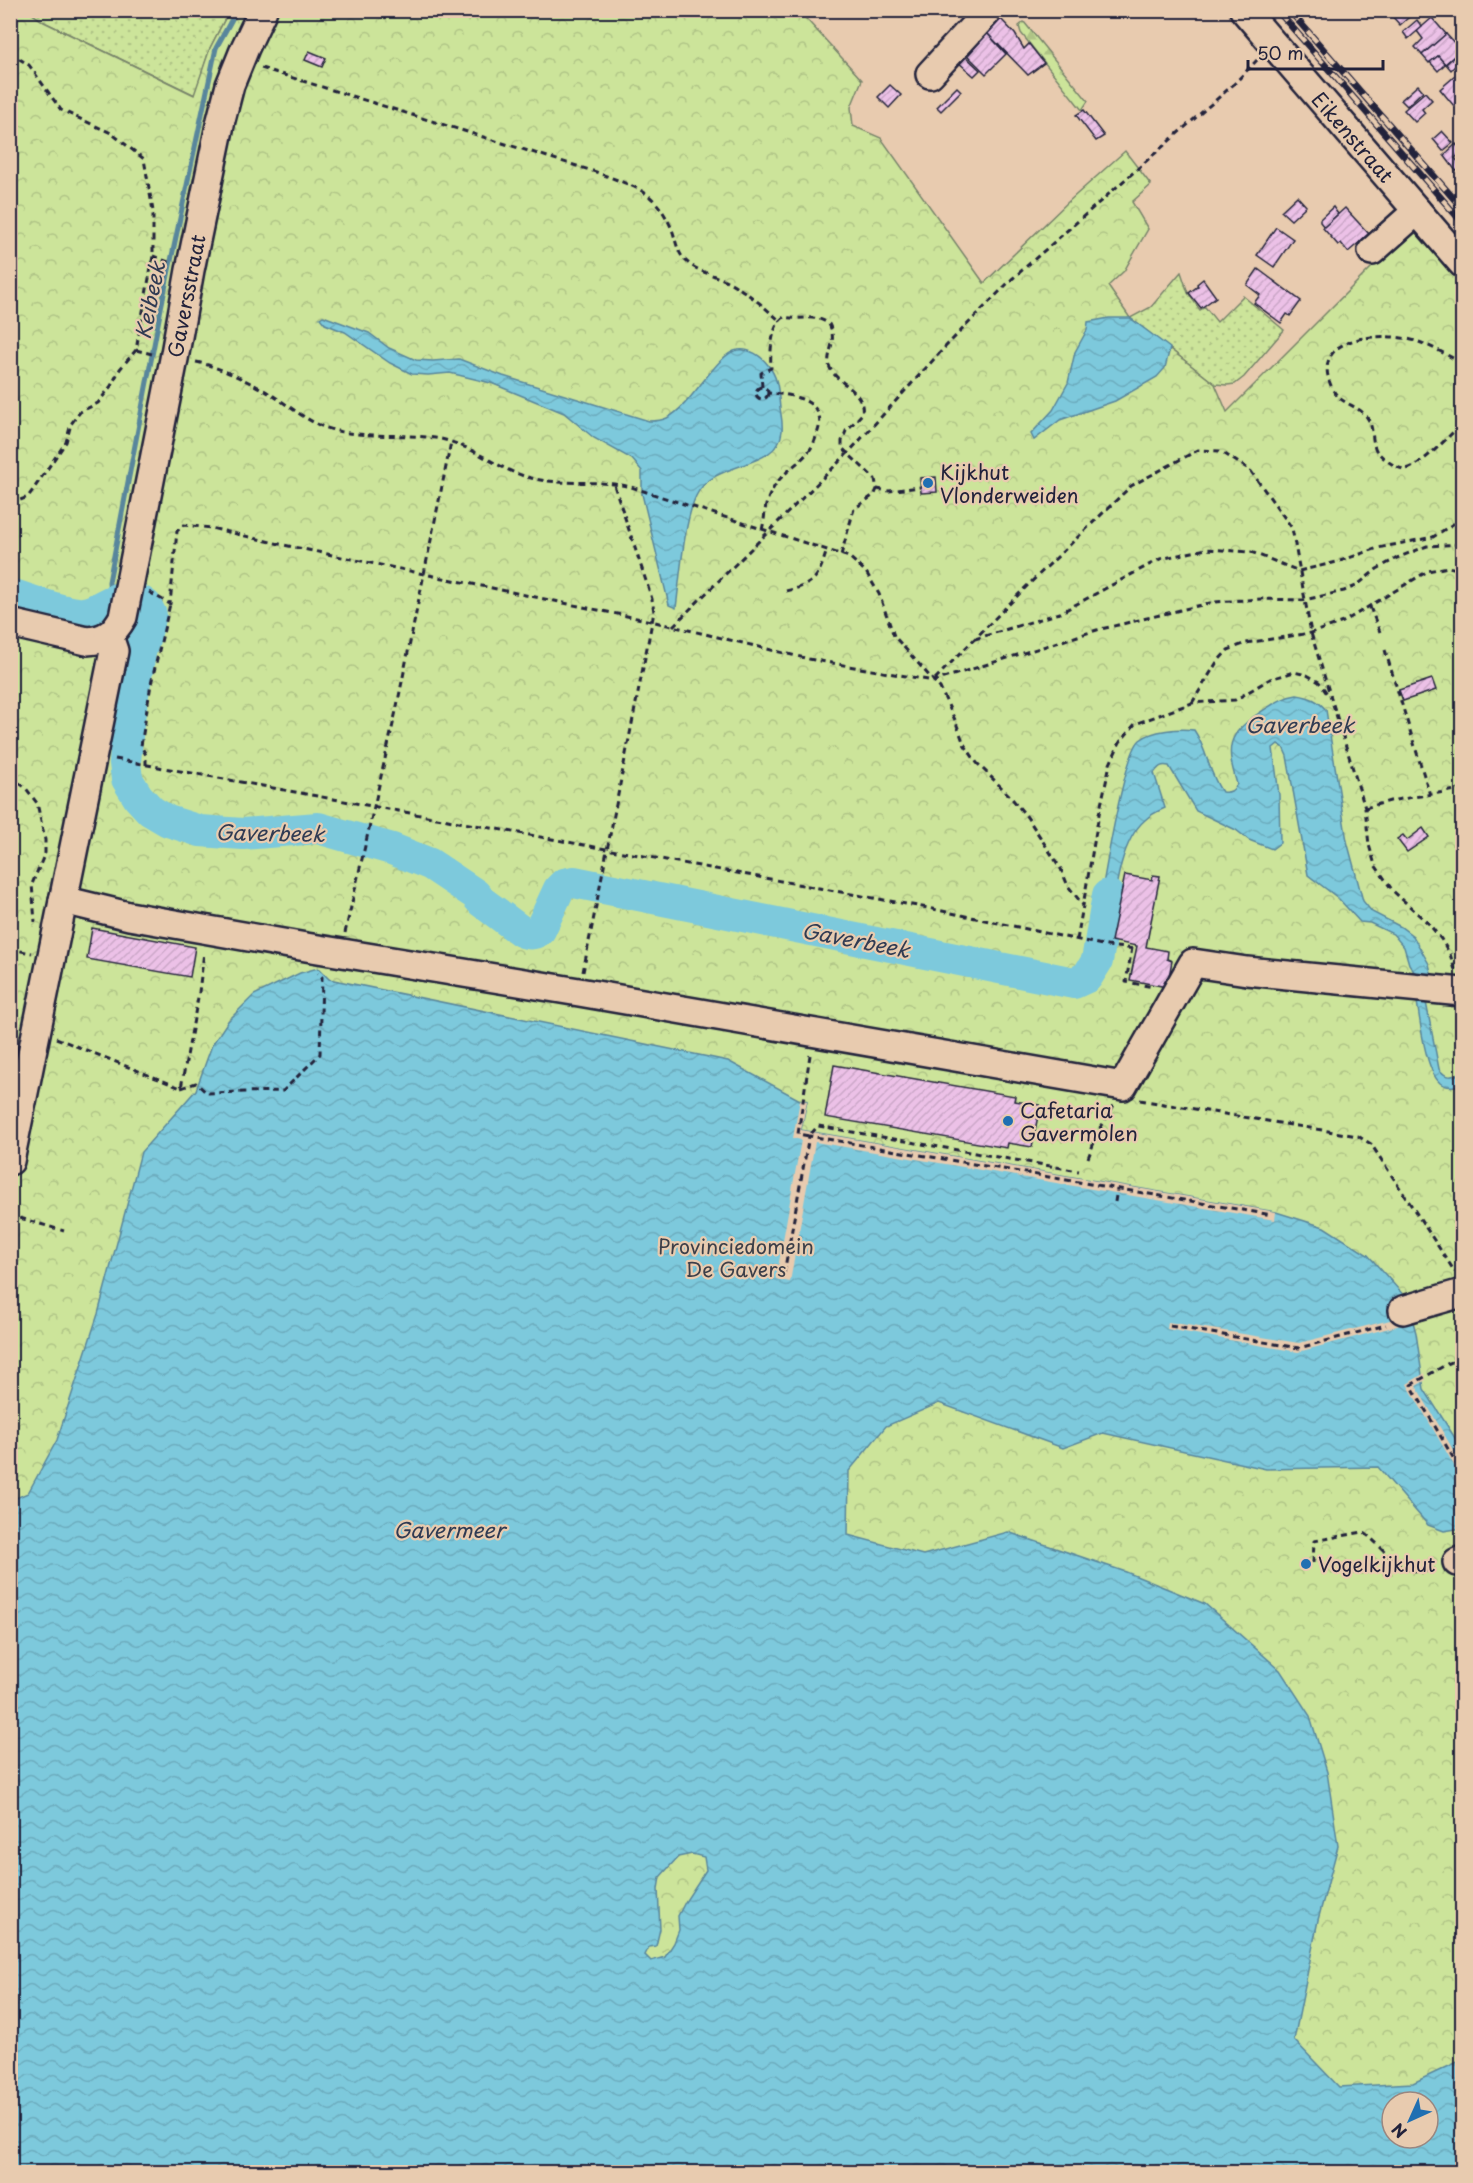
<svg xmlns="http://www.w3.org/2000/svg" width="1473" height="2183" viewBox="0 0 1473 2183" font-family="'Playpen Sans',sans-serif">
<defs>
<pattern id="grass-dots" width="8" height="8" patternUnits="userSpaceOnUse" patternTransform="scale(1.5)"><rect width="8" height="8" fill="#cce49a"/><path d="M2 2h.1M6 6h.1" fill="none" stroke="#afc386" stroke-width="1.8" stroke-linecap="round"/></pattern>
<pattern id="forest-firs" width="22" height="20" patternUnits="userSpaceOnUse" patternTransform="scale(1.5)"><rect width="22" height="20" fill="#cce49a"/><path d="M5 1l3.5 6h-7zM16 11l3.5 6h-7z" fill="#afc386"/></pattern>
<pattern id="park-crowns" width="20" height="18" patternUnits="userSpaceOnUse" patternTransform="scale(1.5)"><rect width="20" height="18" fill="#cce49a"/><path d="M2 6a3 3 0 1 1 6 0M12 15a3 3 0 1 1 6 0" fill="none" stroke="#afc386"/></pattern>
<pattern id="water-waves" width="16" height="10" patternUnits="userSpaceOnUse" patternTransform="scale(1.5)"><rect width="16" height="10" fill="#7dc9dc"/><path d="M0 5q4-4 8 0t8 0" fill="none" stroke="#6cacbe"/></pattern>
<pattern id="building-hatch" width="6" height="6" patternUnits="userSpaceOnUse" patternTransform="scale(1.5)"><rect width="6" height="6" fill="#ecc1e7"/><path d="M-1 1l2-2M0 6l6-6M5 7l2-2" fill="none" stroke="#caa6c7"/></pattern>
</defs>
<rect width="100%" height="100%" fill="#e8cbaf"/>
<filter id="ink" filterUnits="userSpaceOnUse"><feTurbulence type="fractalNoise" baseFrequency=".0167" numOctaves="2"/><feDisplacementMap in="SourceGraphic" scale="12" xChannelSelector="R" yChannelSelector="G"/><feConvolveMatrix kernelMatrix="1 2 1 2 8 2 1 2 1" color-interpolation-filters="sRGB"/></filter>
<g filter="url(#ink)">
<g fill="url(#grass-dots)" stroke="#77836a" stroke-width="1.5">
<path d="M28 11H229L210 48 195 95 44 22Z"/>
<path d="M1181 272 1188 293 1200 310 1205 307 1217 322 1243 296 1284 330 1244 377 1235 384 1227 385 1215 384 1130 318 1151 307Z"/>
</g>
<path fill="url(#forest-firs)" stroke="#77836a" stroke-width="1.5" d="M1024 22 1088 101 1082 110 1021 33 1019 26Z"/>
<path fill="url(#park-crowns)" stroke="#77836a" stroke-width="1.5" fill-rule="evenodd" d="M11 11H28L44 22 194 95 210 48 229 11H799L862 80 851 107 853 126 881 138 984 283 1068 202 1125 151 1151 185 1132 202 1148 229 1124 271 1108 286 1130 318 1215 384 1227 412 1418 221 1462 274V2172H11ZM1392 2102H1428V2138H1392Z"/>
<g fill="url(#water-waves)" stroke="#59869c" stroke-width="1.5" fill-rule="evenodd">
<path d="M323 316 369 333 389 348 416 360 433 361 459 359 503 376 649 421C655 421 661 421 667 418 692 406 716 353 738 350 750 348 761 356 768 365 779 379 778 391 780 408 781 415 783 423 782 431 778 471 713 459 696 496 684 521 680 578 676 608L669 605 642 494V471L632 459 594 438 564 413 491 383 450 373 428 375 412 374 390 363 345 332 325 324 320 318Z"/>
<path d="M1109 318H1130L1170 348 1165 368 1157 377 1115 401 1060 420 1034 440 1031 434 1053 410 1068 383 1075 352 1087 330 1088 322Z"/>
<path d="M1297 695C1310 697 1318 700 1326 710L1347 841 1363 901 1372 912 1401 927 1413 936 1429 964 1433 980 1418 978 1409 964 1404 947 1393 934 1370 923 1360 922 1338 898 1308 875 1287 756 1283 747 1278 744 1273 748 1279 795 1280 843 1272 849 1249 840 1236 830 1196 811 1169 766C1161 764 1159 767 1154 773L1165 808C1158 811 1150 815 1145 820 1117 844 1114 905 1108 939L1094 937C1100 905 1122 756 1140 740 1152 730 1180 728 1194 730 1207 749 1209 774 1222 792 1230 793 1233 791 1237 784 1226 747 1226 736 1259 713 1272 705 1282 697 1297 695Z"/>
<path d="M318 968 329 979 728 1061 800 1100 807 1101 801 1130 1276 1212 1324 1227 1368 1255 1407 1299 1416 1333 1424 1389 1462 1449V1528L1444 1531 1428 1525 1378 1467 1266 1469 1103 1433 1063 1448 939 1403 886 1426 849 1471 848 1535 923 1555 1008 1532 1126 1572 1205 1604 1280 1670 1310 1716 1327 1772 1338 1846 1318 1920 1294 2040 1339 2087 1413 2083 1462 2060V2172H11V1500L28 1493 57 1440 98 1314 141 1152 196 1090 212 1045 228 1021 254 995 300 973ZM692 1854 704 1857 706 1870 685 1902 678 1916 679 1930 674 1943 665 1957 651 1961 645 1955 649 1947 656 1946 660 1929 658 1889 660 1877 678 1857ZM1392 2102H1428V2138H1392Z"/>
<path d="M1416 996 1425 997 1439 1069C1446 1079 1453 1077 1462 1072V1084C1456 1087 1446 1088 1440 1083 1424 1068 1420 1017 1416 996Z"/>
</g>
<g fill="#e8cbaf">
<path d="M800 1100 807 1101 801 1130 1276 1212 1275 1220 815 1142 790 1282 776 1279 801 1140 793 1138Z"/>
<path d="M1414 1314 1416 1321 1298 1352 1167 1329 1168 1322 1299 1343Z"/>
<path d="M1425 1373 1426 1380 1416 1386 1462 1465V1479L1407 1384Z"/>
</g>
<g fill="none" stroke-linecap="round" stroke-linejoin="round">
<path stroke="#59869c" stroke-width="5" d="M111 600 109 582 161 308 216 48 237 10"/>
<path stroke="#7dc9dc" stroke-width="32" d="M10 594C28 599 68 615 84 613 106 610 120 584 146 605L151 615 140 653 128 724 125 763 127 779 138 797 151 811 168 821 200 831 243 834 318 828 392 849 430 864 475 894 482 902 521 931C528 934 533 935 540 930L559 889 564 884 574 882 1074 983 1087 977 1097 961 1108 895"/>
</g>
<g fill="url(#building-hatch)" stroke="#22223b" stroke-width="1.5">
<path d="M1384 10H1417L1400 25 1391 15 1389 16Z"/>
<path d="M1000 18 1015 34 1024 49 1029 44 1044 63 1028 75 986 32Z"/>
<path d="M1432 18 1446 34 1422 55 1415 47 1423 39 1417 31Z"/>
<path d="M1417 20 1422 27 1408 39 1403 32Z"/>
<path d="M986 32 1006 54 986 74 965 53Z"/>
<path d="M1446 34 1461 50 1445 64 1438 56 1429 63 1422 55Z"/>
<path d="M309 51 326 58 322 67 305 60Z"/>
<path d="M1460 51 1462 59 1451 70 1446 64Z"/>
<path d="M964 55 980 70 974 76 958 62Z"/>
<path d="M1438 56 1445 64 1438 71 1430 62Z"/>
<path d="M1462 70V99L1454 106 1440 89Z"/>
<path d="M890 85 901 95 889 108 878 97Z"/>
<path d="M1418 85 1423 91 1407 106 1401 100Z"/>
<path d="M957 87 961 91 941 111 937 107Z"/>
<path d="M1425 92 1432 100 1422 109 1425 113 1415 122 1404 110Z"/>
<path d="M1084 110 1104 136 1096 141 1076 115Z"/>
<path d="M1442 131 1453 143 1443 151 1433 139Z"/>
<path d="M1456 144 1462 152 1455 158 1462 167 1456 171 1444 155Z"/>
<path d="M1297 196 1306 206 1291 220 1281 211Z"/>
<path d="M1333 207 1338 214 1324 227 1320 222V219Z"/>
<path d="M1345 208 1369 234 1348 252 1341 243 1338 245 1323 228Z"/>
<path d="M1276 227 1293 239 1274 267 1257 255Z"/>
<path d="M1258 269 1301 301 1290 316 1287 314 1281 323 1254 303 1260 295 1247 285Z"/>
<path d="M1203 279 1216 297 1201 308 1189 293 1198 286 1197 284Z"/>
<path d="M936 477 937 492 921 493 920 478Z"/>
<path d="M1432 679 1436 690 1403 701 1399 690Z"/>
<path d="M1423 828 1429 837 1407 852 1397 839 1403 835 1407 840Z"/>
<path d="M1125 875 1152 880 1153 875 1160 876 1146 947 1168 951 1167 959 1172 961 1167 987 1130 980 1137 946 1111 941Z"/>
<path d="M92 928 195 947 190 977 87 959Z"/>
<path d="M834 1065 1015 1096 1014 1101 1040 1105 1032 1147 1008 1143 1007 1148 825 1117Z"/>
</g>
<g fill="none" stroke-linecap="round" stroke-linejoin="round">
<defs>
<g id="minor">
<path d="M1244 10 1462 263"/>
<path d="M930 74 989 10"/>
<path d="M1372 251 1417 211"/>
<path d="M10 623 87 641C106 640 114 633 123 617L174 359 190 270 221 120 230 85 245 48 263 10"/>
<path d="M63 900 129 916 306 947 579 992 1123 1086 1193 963 1247 971 1462 992"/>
<path d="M10 1161 114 651 109 636"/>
<path d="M1403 1310 1462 1293"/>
<path d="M1457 1562 1462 1560"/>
</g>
</defs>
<use href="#minor" stroke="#22223b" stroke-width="32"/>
<g stroke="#22223b" stroke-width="3" stroke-dasharray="6 4.5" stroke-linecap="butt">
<path d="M10 53 29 65 61 110 111 133 144 159 153 211V256L136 350 120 369 111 386 98 403 80 412 71 424 66 442 28 497 10 504"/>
<path d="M261 68 596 172C634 187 653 188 671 227 676 238 676 252 686 261 696 271 714 275 727 281 746 291 763 306 779 320"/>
<path d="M153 256 171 263"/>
<path d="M136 350 152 354"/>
<path d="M196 362C218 366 257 385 275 397 294 409 309 423 330 429 365 439 400 433 435 438 471 443 497 470 531 478 562 486 597 479 631 487L849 557 866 572 879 594 894 636 940 688 955 720 964 744 977 763 1009 795 1027 817 1061 869 1068 886 1083 905"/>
<path d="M1462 363C1445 354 1427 343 1408 339 1374 332 1307 338 1333 390 1341 405 1360 405 1368 419 1374 428 1371 440 1376 450 1381 457 1397 470 1406 469 1422 466 1451 434 1462 423"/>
<circle cx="762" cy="393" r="6"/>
<path d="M762 387 761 373 771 368C770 353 771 325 784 317 800 321 815 313 829 324 839 343 823 356 831 370 840 385 866 392 862 414L846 431 842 441V448L875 479 877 489 875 494 854 509 841 555"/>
<path d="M877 489 889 491 920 487"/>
<path d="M762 530C767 510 762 507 774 487 783 472 799 464 809 451 813 446 815 440 817 434 830 401 793 394 768 393"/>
<path d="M786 591C816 584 818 578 827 550"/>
<path d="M149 592 170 604 177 531 184 525 211 528 284 545 651 621 809 659 934 681 1097 630 1214 602 1262 599 1304 600 1344 591 1356 586 1377 569 1397 558 1427 546 1462 544"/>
<path d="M1370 607 1380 632"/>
<path d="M673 626 848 453 947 345 1012 279 1234 84 1257 60"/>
<path d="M975 639 1060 613 1160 559 1206 549 1251 552 1299 571 1337 562 1378 548 1433 537 1462 518"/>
<path d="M1385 650 1430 795"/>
<path d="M935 679 1027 586 1131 486 1198 450 1220 451 1250 470 1292 528 1311 633 1365 808 1369 845 1375 865 1393 891 1429 924 1441 939 1450 954 1455 970"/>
<path d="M1192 703 1217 662 1228 650 1246 643 1311 633 1343 622 1428 571 1448 567 1462 570"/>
<path d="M115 759 928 908 1107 946 1136 949"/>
<path d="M146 765V755L141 746 151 684 170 604"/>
<path d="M10 777 25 787 37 803 45 840V853L32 884 35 922"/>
<path d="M1365 808 1390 801 1462 789"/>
<path d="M345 933 396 711 451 442"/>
<path d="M1077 940 1099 814 1110 764 1120 742 1135 724 1192 703 1235 700 1270 679 1294 672 1307 675 1319 682 1328 695"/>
<path d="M1132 948 1126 982 1154 987"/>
<path d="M10 949 32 953"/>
<path d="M583 972 654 612 652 599 613 482"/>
<path d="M56 1038 181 1088 199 992 204 952"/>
<path d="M810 1055 798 1134 809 1136 818 1126 1079 1171"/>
<path d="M181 1088 196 1083 207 1093 283 1091 320 1054 322 977 318 973"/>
<path d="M1140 1100 1358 1136 1371 1144 1455 1272"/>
<path d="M1088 1158 1098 1132 1114 1105"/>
<path d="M1115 1202 1117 1189"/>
<path d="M10 1215 64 1231"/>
<path d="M784 1273 809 1136 1272 1215"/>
<path d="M1170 1326 1299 1348 1386 1325"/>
<path d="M1462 1358 1447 1364 1411 1385 1462 1473"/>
<path d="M1313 1563 1314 1541 1363 1532C1388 1549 1399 1580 1435 1569"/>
</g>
<use href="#minor" stroke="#e8cbaf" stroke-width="27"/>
<defs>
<g id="rail">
<path d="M1277 10 1462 222"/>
<path d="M1289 10 1462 208"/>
</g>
</defs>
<use href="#rail" stroke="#22223b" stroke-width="7"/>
<use href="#rail" stroke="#e8cbaf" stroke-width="4.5" stroke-dasharray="14" stroke-linecap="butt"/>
</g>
</g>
<g fill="#1f6fb2" stroke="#e8cbaf" stroke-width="2">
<circle cx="928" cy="483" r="6"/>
<circle cx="1008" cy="1121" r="6"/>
<circle cx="1306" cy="1564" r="6"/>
</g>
<g text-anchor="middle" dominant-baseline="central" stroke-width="4.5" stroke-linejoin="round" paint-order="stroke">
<g font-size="20" fill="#22223b" stroke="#e8cbaf">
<text transform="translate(1353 137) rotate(49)">Eikenstraat</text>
<text transform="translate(186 296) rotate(-79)">Gaversstraat</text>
</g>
<g font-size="20" fill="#22223b" stroke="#e8cbaf" text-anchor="start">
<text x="940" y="472">Kijkhut<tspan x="940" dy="23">Vlonderweiden</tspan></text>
<text x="1020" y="1110">Cafetaria<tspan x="1020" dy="23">Gavermolen</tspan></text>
<text x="1318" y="1564">Vogelkijkhut</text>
</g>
<g font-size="20" fill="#3c3f49" stroke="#e8cbaf">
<text x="736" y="1246">Provinciedomein<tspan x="736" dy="23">De Gavers</tspan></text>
</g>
<g font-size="21" font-style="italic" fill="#303b53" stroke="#e8cbaf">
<text transform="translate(149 300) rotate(-79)">Keibeek</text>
<text x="1300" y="724">Gaverbeek</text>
<text transform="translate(270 832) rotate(1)">Gaverbeek</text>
<text transform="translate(856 939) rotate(11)">Gaverbeek</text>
<text x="449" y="1529">Gavermeer</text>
</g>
</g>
<rect width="1473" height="2183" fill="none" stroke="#e8cbaf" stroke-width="36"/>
<rect x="18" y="18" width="1437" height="2147" fill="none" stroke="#22223b" stroke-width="2" filter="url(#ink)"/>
<g transform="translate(1410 2120) rotate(225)"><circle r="28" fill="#e8cbaf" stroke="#998781" stroke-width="1.5"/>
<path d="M0-4.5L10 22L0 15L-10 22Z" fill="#1f6fb2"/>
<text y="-9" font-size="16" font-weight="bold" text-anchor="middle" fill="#22223b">N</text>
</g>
<path d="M1248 60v9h135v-9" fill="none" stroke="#22223b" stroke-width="3"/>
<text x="1257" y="60" font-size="18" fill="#22223b" stroke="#e8cbaf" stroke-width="4.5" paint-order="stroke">50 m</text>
</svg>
